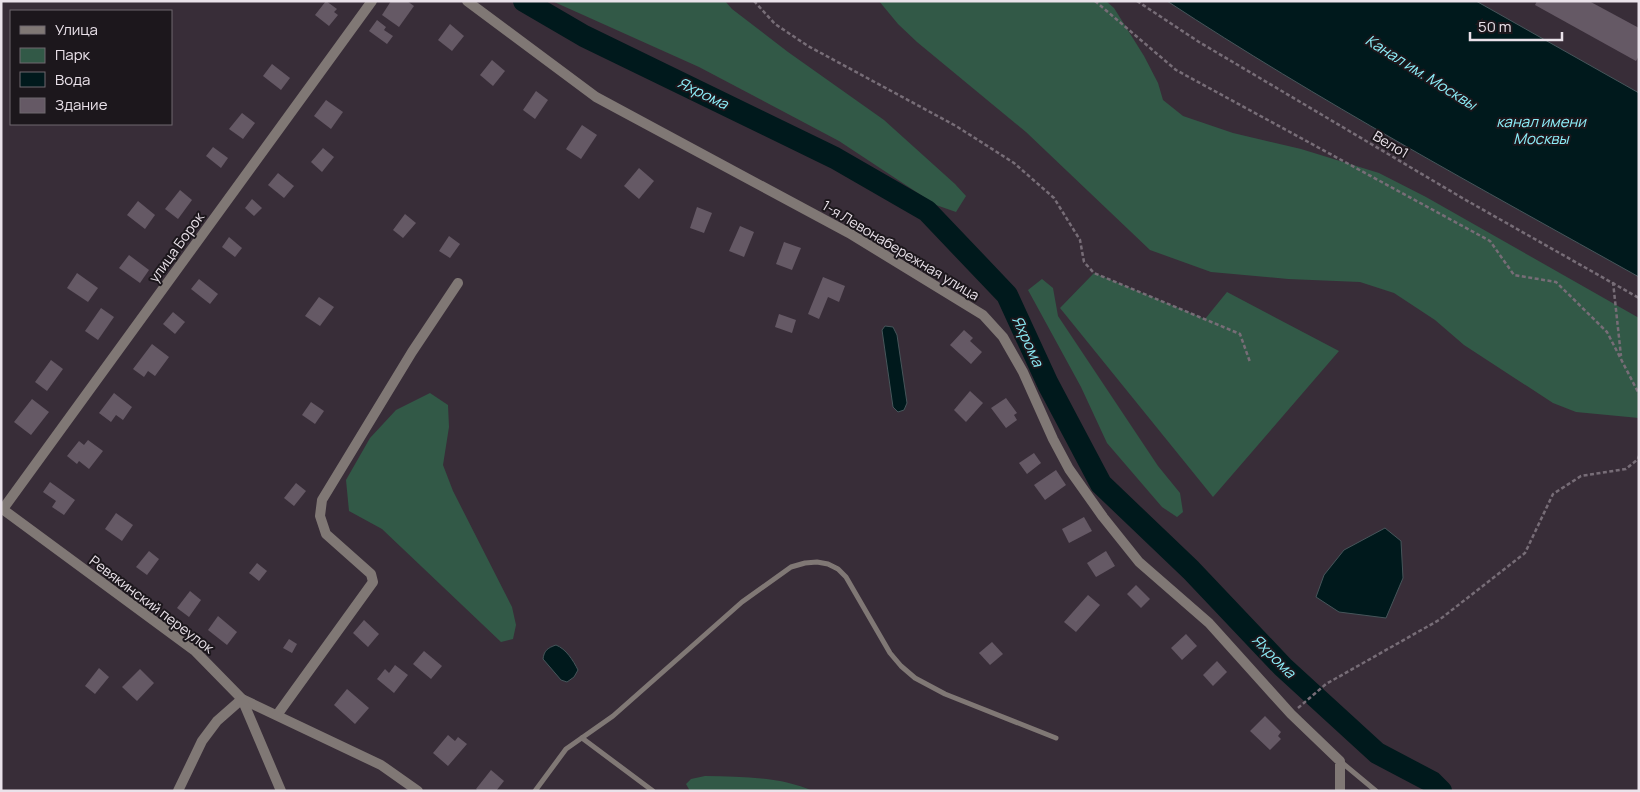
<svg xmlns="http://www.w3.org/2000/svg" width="1640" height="792" viewBox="0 0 1640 792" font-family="Manrope,sans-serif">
<rect width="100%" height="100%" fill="#382d38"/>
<g fill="#325947">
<path d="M552 1H725L732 9 788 52 884 120 955 184 966 196 956 212 936 205 839 141 699 67Z"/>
<path d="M879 1H1106L1114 8 1144 56 1158 83 1163 100 1183 116 1233 133 1301 149 1379 173 1426 197 1639 318V418L1576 412 1553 403 1464 345 1435 320 1394 293 1360 282 1288 279 1211 272 1150 250 1026 132 917 42 898 24Z"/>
<path d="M1094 273 1205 319 1227 292 1339 351 1213 497 1060 308Z"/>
<path d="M1042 279 1053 288 1058 316 1158 466 1180 493 1183 512 1177 517 1162 507 1107 443 1081 387 1028 290Z"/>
<path d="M430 393 448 405 449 427 443 465 453 491 512 607 516 625 513 639 501 642 382 529 349 511 346 480 370 438 396 410Z"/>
<path d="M705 776C742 777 779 776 813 791H690L686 784 691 779Z"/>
</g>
<g fill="#00191c" stroke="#46555a">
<path d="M1167 1H1476L1639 93V277C1480 188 1319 101 1167 1Z"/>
<path d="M885 326 893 327 897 335 907 403 904 410 898 412 893 407 882 330Z"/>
<path d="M1385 528 1401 541 1403 578 1386 618 1339 612 1316 597 1324 575 1344 550Z"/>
<path d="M556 645C566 649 573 660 578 670L574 677 567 682 561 680 543 659C544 651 547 648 556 645Z"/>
</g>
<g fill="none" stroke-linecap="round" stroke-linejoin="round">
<path stroke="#46555a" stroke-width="4" d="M1425 791 1432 782"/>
<path stroke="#00191c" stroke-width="22" d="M524 1 584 36 835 158 927 211 1007 295 1048 384 1101 484 1191 570 1283 667 1377 753 1432 782 1441 791"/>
</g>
<g fill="#655965">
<path d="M326 1 337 9 334 12 338 15 329 26 315 15Z"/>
<path d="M391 1H407L414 6 399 27 382 15Z"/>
<path d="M1537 1H1589L1639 28V56L1636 61 1535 5Z"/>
<path d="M377 20 386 27 384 30 393 36 387 44 369 31Z"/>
<path d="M450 24 464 36 452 51 438 40Z"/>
<path d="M492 60 505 71 493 86 480 75Z"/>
<path d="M272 64 290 78 281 90 263 76Z"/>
<path d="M536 91 548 100 535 119 523 110Z"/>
<path d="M326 100 343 112 331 129 314 116Z"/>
<path d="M242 113 255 123 243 139 229 129Z"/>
<path d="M582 125 597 135 581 159 566 149Z"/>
<path d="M213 147 228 158 221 168 206 156Z"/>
<path d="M323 148 334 157 322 172 311 162Z"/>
<path d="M639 168 654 181 639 199 624 186Z"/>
<path d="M278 173 294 186 284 198 268 185Z"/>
<path d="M180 190 192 200 178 219 165 209Z"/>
<path d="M252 199 262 208 254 216 245 208Z"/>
<path d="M138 201 155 215 145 229 127 215Z"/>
<path d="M697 207 712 213 704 233 690 228Z"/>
<path d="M405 214 416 223 403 238 393 230Z"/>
<path d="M740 226 754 232 744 257 729 251Z"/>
<path d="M449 236 460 244 450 258 439 251Z"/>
<path d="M229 237 242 248 235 257 222 247Z"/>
<path d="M784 242 801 248 792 270 776 264Z"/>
<path d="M129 255 149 270 140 283 119 268Z"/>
<path d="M77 273 98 288 88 302 67 288Z"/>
<path d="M823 277 845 286 839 302 828 297 819 319 808 314Z"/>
<path d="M199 279 218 294 210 304 191 289Z"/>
<path d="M319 297 334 307 320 326 305 316Z"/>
<path d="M101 308 114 317 98 340 85 331Z"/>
<path d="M173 312 185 322 175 334 163 324Z"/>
<path d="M779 314 796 320 792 333 775 327Z"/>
<path d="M964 330 973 338 970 341 982 352 971 364 950 345Z"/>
<path d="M152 344 169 357 155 376 148 371 144 377 133 369Z"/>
<path d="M51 360 63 369 47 391 35 382Z"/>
<path d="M970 391 983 403 966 422 954 410Z"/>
<path d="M114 393 132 407 123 420 116 415 111 422 99 413Z"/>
<path d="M1006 398 1017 413 1014 415 1017 420 1006 428 991 408Z"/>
<path d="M32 399 49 412 31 435 14 422Z"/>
<path d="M311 402 324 411 315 424 302 415Z"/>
<path d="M88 440 103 451 89 469 79 461 77 464 67 456 79 441 84 445Z"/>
<path d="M1034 453 1041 463 1027 474 1019 463Z"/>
<path d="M1056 470 1066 485 1045 500 1034 485Z"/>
<path d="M50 482 75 500 64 515 52 507 56 501 43 492Z"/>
<path d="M296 483 306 491 294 506 284 498Z"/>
<path d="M116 513 133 525 122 541 105 529Z"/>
<path d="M1084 517 1092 531 1069 543 1062 529Z"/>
<path d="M149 551 159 559 147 575 136 567Z"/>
<path d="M1106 551 1115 566 1096 577 1087 563Z"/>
<path d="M257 563 267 571 259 581 249 573Z"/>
<path d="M1136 585 1150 599 1141 608 1127 594Z"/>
<path d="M190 591 201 600 189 617 177 608Z"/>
<path d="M1088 595 1100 605 1076 632 1064 622Z"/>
<path d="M218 616 237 632 227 645 208 630Z"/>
<path d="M364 620 379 634 368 647 353 633Z"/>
<path d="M1186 634 1197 646 1182 660 1171 648Z"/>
<path d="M289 639 297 644 292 653 283 648Z"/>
<path d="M992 642 1003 654 990 665 979 653Z"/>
<path d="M424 651 442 666 431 679 413 664Z"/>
<path d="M1217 661 1227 672 1213 686 1203 675Z"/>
<path d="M395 665 408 675 394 693 377 679 385 669 389 673Z"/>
<path d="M99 668 109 677 95 694 85 686Z"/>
<path d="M140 669 154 683 137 701 122 687Z"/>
<path d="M347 689 369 708 355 724 334 705Z"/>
<path d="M1265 716 1281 732 1278 736 1281 739 1270 750 1250 731Z"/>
<path d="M448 735 455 741 458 737 467 744 448 766 433 753Z"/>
<path d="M491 770 504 781 496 791H478L476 789Z"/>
</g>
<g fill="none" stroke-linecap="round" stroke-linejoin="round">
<g stroke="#776d77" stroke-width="2.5" stroke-dasharray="4 2.5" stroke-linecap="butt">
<path d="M754 1 775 24 808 46 956 126 1014 163 1054 198 1080 240 1084 262 1094 273 1240 334 1250 362"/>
<path d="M1095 1 1176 70 1490 241 1514 275 1556 282 1607 332 1639 394"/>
<path d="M1137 1 1199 42 1464 199 1639 298"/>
<path d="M1613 282 1621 356"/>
<path d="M1298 708 1326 684 1439 620 1525 553 1553 494 1581 476 1626 469 1638 459 1639 456"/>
</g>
<g stroke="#807875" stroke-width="5">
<path d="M582 738 653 791"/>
<path d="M1340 761 1376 791"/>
<path d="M535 791 566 749 613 716 742 602 791 567 805 563 817 562 828 564 838 569 846 577 890 653 901 666 915 678 945 694 1056 738"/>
</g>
<g stroke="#807875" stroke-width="10">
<path d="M467 1 596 97 849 233 983 315 1003 337 1023 372 1053 439 1069 469 1103 517 1139 562 1209 623 1291 714 1340 761V791"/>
<path d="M1 508 195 651 242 699 381 765 418 791"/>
<path d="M3 509 372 1"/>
<path d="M277 715 373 582 371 574 326 534 320 516 322 500 412 352 458 283"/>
<path d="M178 791 202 741 217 721 242 699 281 791"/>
</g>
</g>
<g text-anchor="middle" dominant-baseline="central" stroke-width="4" stroke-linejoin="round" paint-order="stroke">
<g font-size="14" fill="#eae2ea" stroke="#1c171c">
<text transform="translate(1391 144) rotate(31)">Вело1</text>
<text transform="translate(176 247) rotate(-54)">улица Борок</text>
<text transform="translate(901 250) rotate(31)">1-я Левонабережная улица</text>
<text transform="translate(152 604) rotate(37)">Ревякинский переулок</text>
</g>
<g font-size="15" font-style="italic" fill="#8deef9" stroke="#1c171c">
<text transform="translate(1421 72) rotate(32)">Канал им. Москвы</text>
<text transform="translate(703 93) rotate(26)">Яхрома</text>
<text x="1541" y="121">канал имени<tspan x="1541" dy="17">Москвы</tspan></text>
<text transform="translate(1028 341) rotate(65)">Яхрома</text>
<text transform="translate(1274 656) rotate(45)">Яхрома</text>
</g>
</g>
<rect width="1640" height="792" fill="none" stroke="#eae2ea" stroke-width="5"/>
<rect x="10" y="10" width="162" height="115" fill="#1c171c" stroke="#6e686e"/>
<rect x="20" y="26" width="25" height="8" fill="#807875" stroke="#6e686e"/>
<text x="55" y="35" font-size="15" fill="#eae2ea">Улица</text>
<rect x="20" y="48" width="25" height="15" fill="#325947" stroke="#6e686e"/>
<text x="55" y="60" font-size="15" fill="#eae2ea">Парк</text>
<rect x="20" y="72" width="25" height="15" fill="#00191c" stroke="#6e686e"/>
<text x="55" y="85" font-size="15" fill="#eae2ea">Вода</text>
<rect x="20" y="98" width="25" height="15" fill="#655965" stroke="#6e686e"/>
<text x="55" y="110" font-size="15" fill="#eae2ea">Здание</text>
<path d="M1470 32v8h92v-8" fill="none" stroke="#eae2ea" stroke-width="2.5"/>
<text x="1478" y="32" font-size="15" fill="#eae2ea" stroke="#1c171c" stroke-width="4" paint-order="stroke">50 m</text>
</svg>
